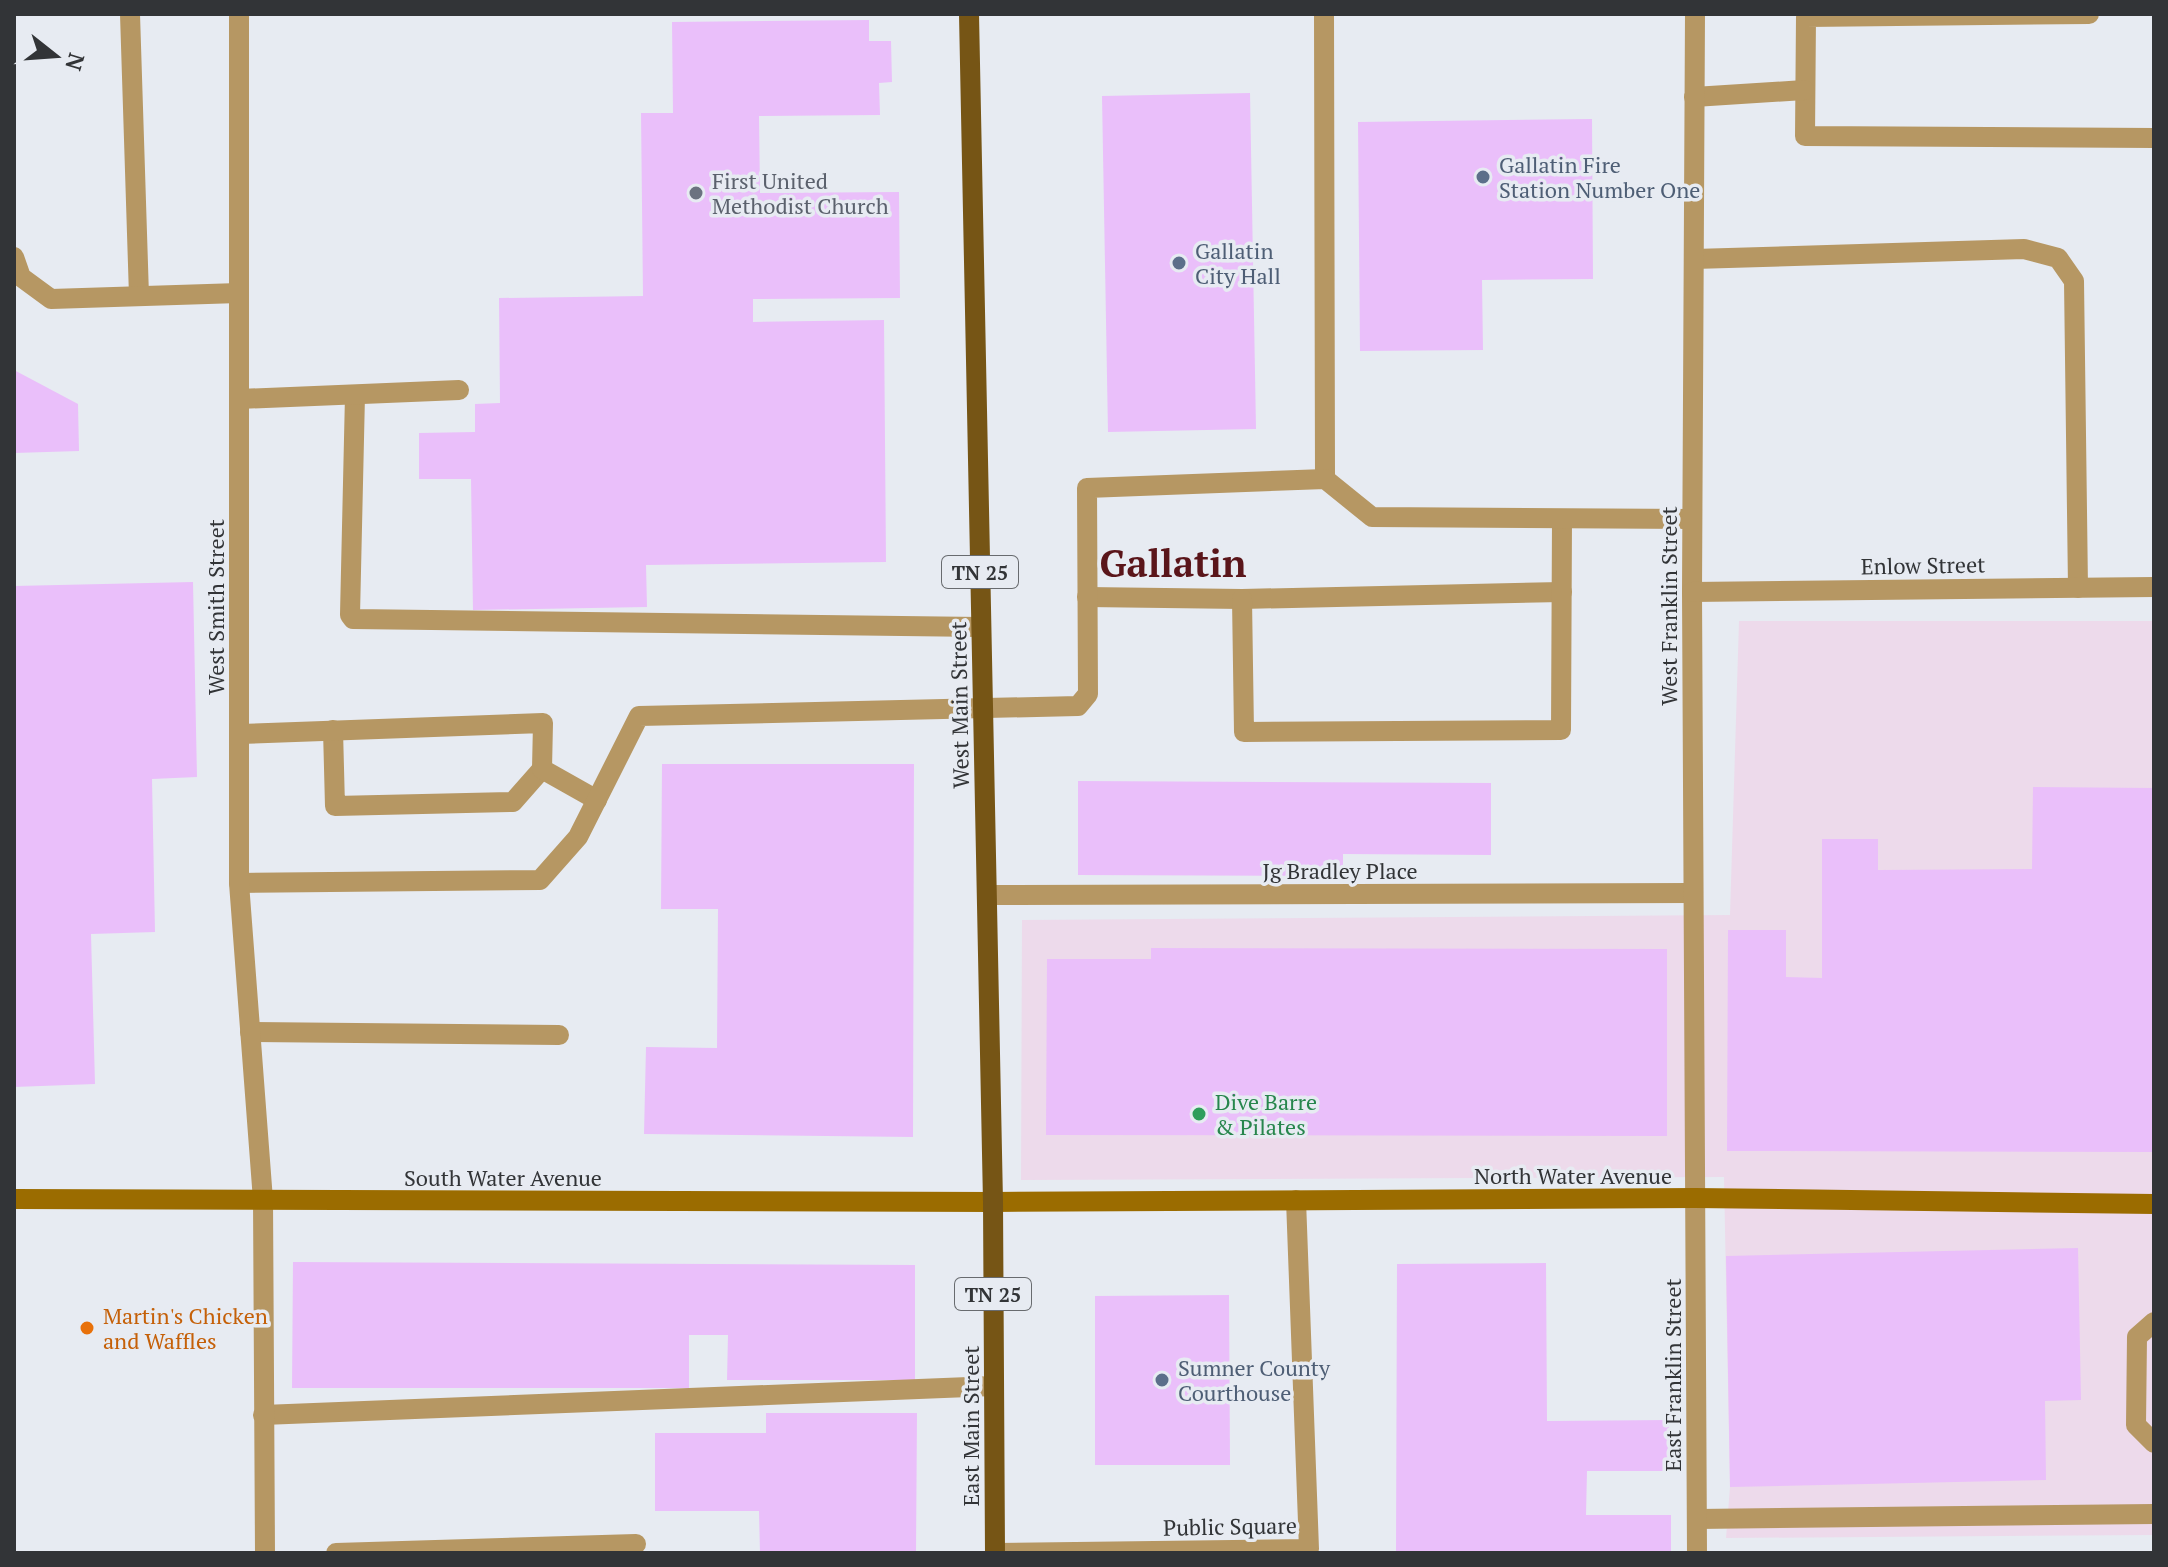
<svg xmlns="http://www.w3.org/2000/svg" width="2168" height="1567" viewBox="0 0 2168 1567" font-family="'PT Serif',serif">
<rect width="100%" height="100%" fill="#e7ebf2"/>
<path fill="#eddaeb" d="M1739 621H2154V1535L1726 1538 1730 1487 1724 1177 1021 1180 1022 920 1730 915Z"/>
<g fill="#eabffa">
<path d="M869 20V41H891L892 82 879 83 880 115 759 116 760 193 899 192 900 298 753 299V322L884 320 886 562 646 565 647 607 473 610 471 479H419V433L475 432V404L500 403 499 298 643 296 641 113H673L672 22Z"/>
<path d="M1250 93 1256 429 1108 432 1102 96Z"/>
<path d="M1592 119 1593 279 1482 280 1483 350 1360 351 1358 122Z"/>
<path d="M14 370 78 404 79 451 14 453Z"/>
<path d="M193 582 197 777 152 779 155 932 91 934 95 1084 14 1087V586Z"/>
<path d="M662 764H914L913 1137 644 1134 646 1047 717 1048 718 909H661Z"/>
<path d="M1078 781 1491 783V855L1343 854V876L1078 875Z"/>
<path d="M2033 787 2154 788V1152L1727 1151 1728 930H1786V977L1822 978V839H1878V870L2032 869Z"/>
<path d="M1151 948 1667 949V1136L1046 1135 1047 959H1151Z"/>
<path d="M2078 1248 2081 1400 2045 1401 2046 1480 1730 1487 1726 1256Z"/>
<path d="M293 1262 915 1265V1380H727L728 1335H689V1388H292Z"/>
<path d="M1546 1263 1547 1421 1669 1420V1471H1587L1586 1515H1671V1553H1396L1397 1264Z"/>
<path d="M1229 1295 1230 1465H1095V1296Z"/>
<path d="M766 1413H917L916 1553H760L759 1511H655V1433H766Z"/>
</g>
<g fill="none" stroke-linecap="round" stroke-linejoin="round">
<g stroke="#b69763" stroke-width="20">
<path d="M130 14 139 296"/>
<path d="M1324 14 1325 479"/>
<path d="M2089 14 1806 17 1805 136 2154 138"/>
<path d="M1694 97 1804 90"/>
<path d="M14 257 21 277 51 299 239 293"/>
<path d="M1694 259 2024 249 2058 258 2074 281 2078 588"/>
<path d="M355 395 350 615 353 619 981 627"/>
<path d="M239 399 459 390"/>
<path d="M1087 597 1242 599 1562 592"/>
<path d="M1242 599 1244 732 1561 730 1562 519"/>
<path d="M333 730 335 806 513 802 542 769"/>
<path d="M239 734 543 723 542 769 597 800"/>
<path d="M239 883 540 880 578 837 639 716 1078 706 1088 694 1087 488 1325 479 1372 517 1692 519"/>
<path d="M987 895 1693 893"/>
<path d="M250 1032 559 1035"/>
<path d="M2154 1322 2137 1337 2136 1425 2154 1443"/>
<path d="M263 1415 994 1386"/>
<path d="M1697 1519 2154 1514"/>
<path d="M336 1553 636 1544"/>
</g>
<g stroke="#b69763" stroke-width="20">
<path d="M239 14V883L263 1200 265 1553"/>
<path d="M1695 14 1692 592 1697 1553"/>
<path d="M1692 592 2154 587"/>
<path d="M995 1553 1309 1549 1296 1200"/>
</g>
<path stroke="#9b6c00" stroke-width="20" d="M14 1199 993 1202 1695 1198 2154 1204"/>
<path stroke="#765515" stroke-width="20" d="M969 14 993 1202 995 1553"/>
</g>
<g fill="#5c6f8a" stroke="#e7ebf2" stroke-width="3">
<circle cx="1483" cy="177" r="8"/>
<circle cx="1179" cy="263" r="8"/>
<circle cx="1162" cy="1380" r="8"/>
</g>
<circle fill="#6b7280" stroke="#e7ebf2" stroke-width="3" cx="696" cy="193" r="8"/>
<circle fill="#2e9e5b" stroke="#e7ebf2" stroke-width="3" cx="1199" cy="1114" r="8"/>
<circle fill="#e8710a" stroke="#e7ebf2" stroke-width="3" cx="87" cy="1328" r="8"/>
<g text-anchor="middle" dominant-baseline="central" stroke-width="7" stroke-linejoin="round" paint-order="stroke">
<g fill="#e7ebf2" stroke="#686b6f" stroke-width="2">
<rect x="942" y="556" width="76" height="32" rx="6"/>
<rect x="955" y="1278" width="76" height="32" rx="6"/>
</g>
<g font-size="20" font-weight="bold" fill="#323437">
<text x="980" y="572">TN 25</text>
<text x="993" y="1294">TN 25</text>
</g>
<g font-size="22" fill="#4e5e75" stroke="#e7ebf2" text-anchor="start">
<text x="1499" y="164">Gallatin Fire<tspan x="1499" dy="25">Station Number One</tspan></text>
<text x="1195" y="250">Gallatin<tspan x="1195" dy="25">City Hall</tspan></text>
<text x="1178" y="1367">Sumner County<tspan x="1178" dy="25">Courthouse</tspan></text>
</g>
<g font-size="22" fill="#5b616d" stroke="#e7ebf2" text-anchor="start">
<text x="712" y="180">First United<tspan x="712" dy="25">Methodist Church</tspan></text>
</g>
<g font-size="22" fill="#323437" stroke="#e7ebf2">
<text transform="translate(1923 565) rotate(-1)">Enlow Street</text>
<text transform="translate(1668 606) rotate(-90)">West Franklin Street</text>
<text transform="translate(215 607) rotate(-90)">West Smith Street</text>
<text transform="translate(959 705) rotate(-91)">West Main Street</text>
<text x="1340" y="870">Jg Bradley Place</text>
<text x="1573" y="1175">North Water Avenue</text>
<text x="503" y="1177">South Water Avenue</text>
<text transform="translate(1672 1375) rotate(-90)">East Franklin Street</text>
<text transform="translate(970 1426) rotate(-90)">East Main Street</text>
<text transform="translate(1230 1526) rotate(-1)">Public Square</text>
</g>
<g font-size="22" fill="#27864d" stroke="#e7ebf2" text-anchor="start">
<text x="1215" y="1101">Dive Barre<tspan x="1215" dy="25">&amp; Pilates</tspan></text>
</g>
<g font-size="22" fill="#c56008" stroke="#e7ebf2" text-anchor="start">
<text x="103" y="1315">Martin's Chicken<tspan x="103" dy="25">and Waffles</tspan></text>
</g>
<g font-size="38" font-weight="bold" fill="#5a151a" stroke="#e7ebf2">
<text x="1173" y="563">Gallatin</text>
</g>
</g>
<rect width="2168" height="1567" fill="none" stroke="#323437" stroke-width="32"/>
<g transform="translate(56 56) rotate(107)" stroke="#e7ebf2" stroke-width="6" paint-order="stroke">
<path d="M0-6L14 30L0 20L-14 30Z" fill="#323437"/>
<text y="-12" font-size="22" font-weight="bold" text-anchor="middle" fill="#323437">N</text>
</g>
</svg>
